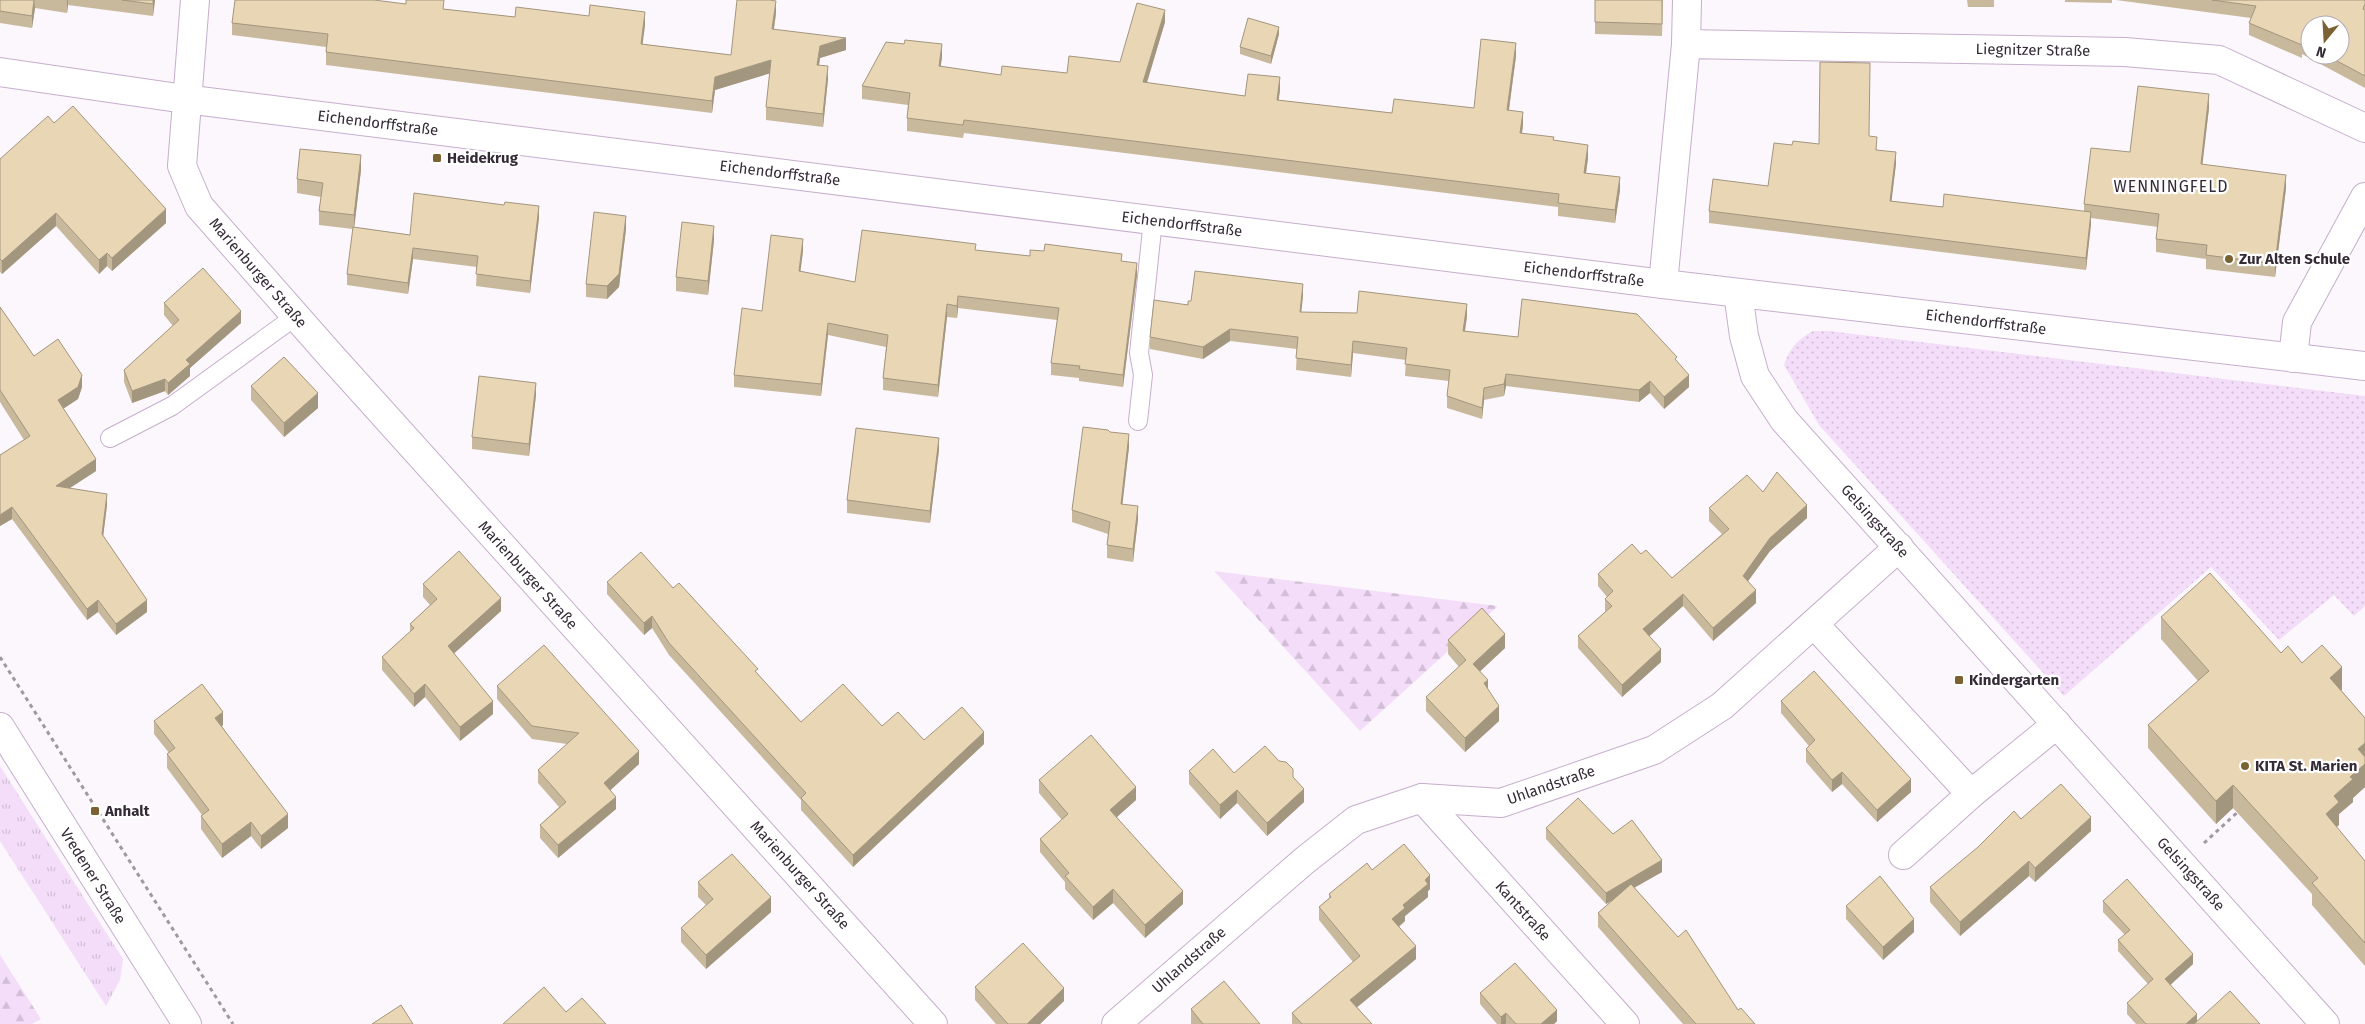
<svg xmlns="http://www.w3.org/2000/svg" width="2365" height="1024" viewBox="0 0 2365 1024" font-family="'Fira Sans',sans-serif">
<defs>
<pattern id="grass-tufts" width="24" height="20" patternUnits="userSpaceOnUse" patternTransform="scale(1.25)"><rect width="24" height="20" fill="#f4ddf9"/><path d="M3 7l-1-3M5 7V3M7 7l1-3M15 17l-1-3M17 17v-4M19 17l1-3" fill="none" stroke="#d2bed6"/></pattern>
<pattern id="forest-firs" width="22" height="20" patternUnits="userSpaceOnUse" patternTransform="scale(1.25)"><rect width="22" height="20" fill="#f4ddf9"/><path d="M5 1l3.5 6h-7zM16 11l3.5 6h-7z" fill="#d2bed6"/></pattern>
<pattern id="park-dots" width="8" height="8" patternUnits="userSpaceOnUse" patternTransform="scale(1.25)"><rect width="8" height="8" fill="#f4ddf9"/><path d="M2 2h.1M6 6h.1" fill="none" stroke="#d2bed6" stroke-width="1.8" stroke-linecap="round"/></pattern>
</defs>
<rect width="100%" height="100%" fill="#fcf7fd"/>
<path fill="url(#grass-tufts)" d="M0 766 123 959 120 980 106 1006 0 841Z"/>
<g fill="url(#forest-firs)">
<path d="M1214 571 1498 606 1360 731Z"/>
<path d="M0 955 41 1019 32 1024H0Z"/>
</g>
<path fill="url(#park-dots)" d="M1813 331H1829L2365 396V606L2354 616 2334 595 2279 640 2211 567 2064 696 1819 425 1784 365C1790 348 1797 340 1813 331Z"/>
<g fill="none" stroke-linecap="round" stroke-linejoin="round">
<defs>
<g id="service">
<path d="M1138 421 1143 375 1139 353 1153 220"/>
<path d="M110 438 172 406 296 316"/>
</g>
<g id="minor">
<path d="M195 0 182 166 199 206 331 356 933 1024"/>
<path d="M1686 44 1687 0"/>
<path d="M1663 284 1686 44 2125 52 2219 60 2365 128"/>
<path d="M1738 293 1744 336 1755 376 1784 420 2325 1024"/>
<path d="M2293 358 2297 322 2365 197"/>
<path d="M1814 624 1971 794 2057 724"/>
<path d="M1422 798 1625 1024"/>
<path d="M1903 855 1971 794"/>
<path d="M1116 1024 1304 861 1356 820 1422 798 1501 803 1654 750 1722 706 1899 547"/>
</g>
<g id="tertiary">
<path d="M0 72 185 99 1663 284 2365 366"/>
<path d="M0 727 187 1024"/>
</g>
</defs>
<use href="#service" stroke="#c6aecc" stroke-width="20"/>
<use href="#minor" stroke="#c6aecc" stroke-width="30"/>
<use href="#tertiary" stroke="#c6aecc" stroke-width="30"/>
<g stroke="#9f98a0" stroke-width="3" stroke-dasharray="4 4" stroke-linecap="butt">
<path d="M0 657 233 1024"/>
<path d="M2204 843 2240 810"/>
</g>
<use href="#service" stroke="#fff" stroke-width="18"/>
<use href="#minor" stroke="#fff" stroke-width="28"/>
<use href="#tertiary" stroke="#fff" stroke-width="28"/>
</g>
<g fill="#c8b89c" fill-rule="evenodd">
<path d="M0 0H155L153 16 68 5 67 13 35 8 32 28 0 23Z"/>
<path d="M1595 0H1663L1662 36 1595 34Z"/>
<path d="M1967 0H1994V7H1968Z"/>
<path d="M2065 0H2112V3L2065 2Z"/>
<path d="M2116 0H2365V88L2302 54V58L2249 35V23L2251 18ZM2310 25 2340 55H2310Z"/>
<path d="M444 9 515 17 645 25 642 44 731 55 776 13 774 29 846 50 820 58 819 65 828 79 823 127 766 120V107L770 73 715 90 712 113 326 65V47L232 35V23Z"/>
<path d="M1165 22 1147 83 1245 96 1280 90 1278 100 1392 113 1474 108 1516 56 1509 110 1523 125 1522 133 1554 141 1588 158 1586 174 1620 190 1615 223 1558 216V207L964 133 963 138 907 131V118L908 105 862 99V86L942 57 940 67 1001 75 1067 73 1120 62Z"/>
<path d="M1279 34 1271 64 1240 54V47Z"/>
<path d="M2209 108 2202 164 2286 188 2275 277 2206 269V259L2156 252V239L2158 227 2091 218 2086 270 1709 223V211L1768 186 1792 145 1819 144 1869 136 1877 150 1896 164 1891 201 1943 207 2084 212V204L2130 152Z"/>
<path d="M0 159 166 223 112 271 107 266 99 274 56 226 2 274 0 272Z"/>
<path d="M361 170 354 227 410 235 539 218 530 293 476 286 477 267 413 259 408 294 347 285V274L353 229 319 225V211L321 197 297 193V179Z"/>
<path d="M626 229 619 287 607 299 586 297V284Z"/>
<path d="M714 240 708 295 676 291V277Z"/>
<path d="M976 250 1030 256 1122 261 1137 275 1123 387 1079 381V378L1051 375V363L1057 320 958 308 957 318 947 317 938 397 883 390V378L886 347 828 335 821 396 734 387V375L762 311 803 251 800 271 855 282Z"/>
<path d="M1303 296 1301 312 1467 316 1465 331 1677 362 1689 387 1664 409 1650 393 1639 402 1506 386 1504 396 1484 400 1482 419 1447 408V396L1449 381 1405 376 1406 360 1353 353 1351 377 1296 370 1297 349 1230 341 1203 359 1150 349V337L1191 301Z"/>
<path d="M164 303 241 323 190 368V376L168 395 165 391 132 403 124 382V370L173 326 164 315Z"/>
<path d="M0 307 34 356 82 387 78 399 63 409 96 471 70 488 107 505 103 536 147 612 116 635 98 612 87 620 12 519 0 526V455L24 440 0 402Z"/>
<path d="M251 386 318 408 284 437 251 400Z"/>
<path d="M536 395 529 456 472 449V437Z"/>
<path d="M1110 432 1129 447 1122 504 1138 519 1133 562 1107 558V545L1108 534 1072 522V510Z"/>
<path d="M939 450 930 523 847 513V500Z"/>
<path d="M1763 492 1807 518 1770 551 1748 581 1756 603 1713 641 1683 606 1649 636 1661 662 1622 697 1578 648V636L1605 612V599L1607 597 1598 586V574L1641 554 1672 578 1722 534 1709 521V508Z"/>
<path d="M607 582 673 588 758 674 801 722 882 726 924 740 984 744 853 867 801 810V800L669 655 652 628 644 635 607 594Z"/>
<path d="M423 584 501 611 454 653 493 714 460 741 425 697 414 707 382 670V657L410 632V624L430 605 423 597Z"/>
<path d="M2161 617 2281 653 2302 663 2342 690H2341L2365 718V787L2353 798V802L2339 814V825L2336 827 2365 861V966L2312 905V894L2233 808 2216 824 2148 748V725L2198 681 2161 639Z"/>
<path d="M1448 640 1505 648 1480 671 1488 690 1499 721 1465 752 1426 711V697L1459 667 1448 654Z"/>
<path d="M497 686 639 764 610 790 616 809 558 858 540 838V825L559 807 538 783V770L567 744 532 739 497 699Z"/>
<path d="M1781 701 1911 792 1877 822 1842 784 1832 792 1806 762V749L1809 746 1781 713Z"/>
<path d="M154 721 223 725 222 726 288 828 261 849 251 836 222 858 201 829V816L202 815 167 768V754L169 753 154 734Z"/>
<path d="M1189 771 1293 777 1304 802 1267 836 1237 803 1220 819 1189 784Z"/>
<path d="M1039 780 1136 800 1117 817 1183 904 1145 938 1113 903 1093 920 1065 889V882L1040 852V839L1062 820 1039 793Z"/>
<path d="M2021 819 2091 831 2035 882 2029 876 1960 936 1930 902V887Z"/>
<path d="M1546 828 1662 872 1634 887 1738 1010 1755 1024H1683L1598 927V913L1613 900 1606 904 1546 839Z"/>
<path d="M1372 870 1430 889 1428 891V897L1405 916V921L1399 927 1416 959 1357 1007 1372 1024H1292V1013L1353 962 1319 920V907L1329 898V894Z"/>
<path d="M698 882 771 912 706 969 681 942V928L706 905 698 897Z"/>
<path d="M2103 901 2193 964 2170 985 2197 1021 2260 1024H2136L2127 1014V1003L2148 984 2118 951V940L2125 935 2103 912Z"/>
<path d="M1846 906 1914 932 1883 960 1846 919Z"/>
<path d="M975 987 1064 1001 1040 1024H996L975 1000Z"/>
<path d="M1480 993 1557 1021 1554 1024H1497L1480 1004Z"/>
<path d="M1191 1009 1260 1024H1191Z"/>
</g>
<g fill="#a3967f">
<path d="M34 0 35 8 32 28V16Z"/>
<path d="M67 0H68V5L67 13Z"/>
<path d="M153 0H155L153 16Z"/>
<path d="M776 1V13L772 41V29Z"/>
<path d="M1165 10V22L1143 95V82Z"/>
<path d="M645 12V25L641 57V44Z"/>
<path d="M1279 27V34L1271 64V56Z"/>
<path d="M846 38V50L820 58 817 78V65L820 46Z"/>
<path d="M1516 43V56L1507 123V110Z"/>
<path d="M942 44V57L939 79V66Z"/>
<path d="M771 60V73L715 90 712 113V101L715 77Z"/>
<path d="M828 66V79L823 127V114Z"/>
<path d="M1280 77V90L1277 113V100Z"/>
<path d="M2209 94V108L2201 177V164Z"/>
<path d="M1523 112V125L1520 146V133Z"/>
<path d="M1588 145V158L1584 186V173Z"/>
<path d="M1896 152V164L1890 214V201Z"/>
<path d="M361 155V170L354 230V215Z"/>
<path d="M2286 175V188L2275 277V264Z"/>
<path d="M1620 177V190L1615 223V210Z"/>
<path d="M539 206V218L530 293V281Z"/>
<path d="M166 209V223L112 271V258Z"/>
<path d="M2091 212V225L2086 270V258Z"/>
<path d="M56 213V226L2 274V261Z"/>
<path d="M626 216V229L619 287 607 299V286Z"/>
<path d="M714 226V240L708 295V281Z"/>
<path d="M803 239V251L799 283V271Z"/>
<path d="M413 248V259L408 294V283Z"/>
<path d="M107 253V266L99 274V260Z"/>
<path d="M1137 263V275L1123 387V375Z"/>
<path d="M1303 284V296L1300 324V312Z"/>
<path d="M958 296V308L957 318V306Z"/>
<path d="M947 304V317L938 397V385Z"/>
<path d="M1467 304V316L1463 343V331Z"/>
<path d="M241 311V323L190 368V376L168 395V383L186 360Z"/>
<path d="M828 323V335L821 396V384Z"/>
<path d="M1230 329V341L1203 359V347Z"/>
<path d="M1353 341V353L1351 377V365Z"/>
<path d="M1506 374V386L1504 396V384Z"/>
<path d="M82 375V387L78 399 58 412V400Z"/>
<path d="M1689 375V387L1664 409V397Z"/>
<path d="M165 379V391L132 403V391Z"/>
<path d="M1650 381V393L1639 402V390Z"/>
<path d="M536 383V395L529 456V444Z"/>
<path d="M1484 388V400L1482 419V408Z"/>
<path d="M318 393V408L284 437V423Z"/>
<path d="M1129 434V447L1121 517V504Z"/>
<path d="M939 438V450L930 523V511Z"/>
<path d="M96 459V471L56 497V486Z"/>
<path d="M107 494V505L102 546V534Z"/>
<path d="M1807 505V518L1770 551 1743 588V576L1770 538Z"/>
<path d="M1138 506V519L1133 562V549Z"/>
<path d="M12 507V519L0 526V515Z"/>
<path d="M1756 590V603L1713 641V628Z"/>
<path d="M1683 594V606L1643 642V629Z"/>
<path d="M501 598V611L448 659V646Z"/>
<path d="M98 600V612L87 620V609Z"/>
<path d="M147 600V612L116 635V624Z"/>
<path d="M652 616V628L644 635V623Z"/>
<path d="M1505 634V648L1473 678V664Z"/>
<path d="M1661 649V662L1622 697V685Z"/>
<path d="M2342 667V690L2330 700V678Z"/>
<path d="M1488 680V694L1484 683Z"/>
<path d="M425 684V697L414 707V694Z"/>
<path d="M493 701V714L460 741V727Z"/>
<path d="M1499 706V721L1465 752V738Z"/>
<path d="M223 712V725L215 731V718Z"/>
<path d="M984 732V744L853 867V855Z"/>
<path d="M2365 743V787L2353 798V802L2339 814V825L2326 837V814L2334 796 2350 777 2358 749Z"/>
<path d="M639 751V764L604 796V783Z"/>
<path d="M1842 772V784L1832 792V780Z"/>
<path d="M1911 779V792L1877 822V810Z"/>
<path d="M2233 785V808L2216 824V801Z"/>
<path d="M1136 787V800L1110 823V810Z"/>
<path d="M1304 789V802L1267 836V823Z"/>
<path d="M1237 790V803L1220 819V805Z"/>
<path d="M616 797V809L558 858V845Z"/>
<path d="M288 814V828L261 849V836Z"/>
<path d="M2091 817V831L2035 882V868Z"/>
<path d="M251 822V836L222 858V844Z"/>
<path d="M1662 860V872L1606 904V893Z"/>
<path d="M2029 861V876L1960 936V922Z"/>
<path d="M1430 875V889L1428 891V897L1405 916V921L1392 932V919L1403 905Z"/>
<path d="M1113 889V903L1093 920V907Z"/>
<path d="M1183 891V904L1145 938V925Z"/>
<path d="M771 897V912L706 969V955Z"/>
<path d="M1914 919V932L1883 960V947Z"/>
<path d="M1416 946V959L1350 1013V1000Z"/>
<path d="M2193 954V964L2165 990V979Z"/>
<path d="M1064 988V1001L1040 1024H1027Z"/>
<path d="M1557 1010V1021L1554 1024H1541Z"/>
<path d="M1506 1013V1024H1501V1017Z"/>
<path d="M2197 1014V1024H2186Z"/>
</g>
<g fill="#e9d6b5" stroke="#a3967f">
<path d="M0 0H34L32 16 0 11Z"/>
<path d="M122 0H153V4Z"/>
<path d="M235 0H374L406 4V0H444L443 9 515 17 516 7 589 16 590 5 645 12 641 44 731 55 737 0H770L776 1 772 29 846 38 820 46 817 65 828 66 823 114 766 107 771 60 715 77 712 101 326 52 328 34 232 23Z"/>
<path d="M1595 0H1662V24L1595 22Z"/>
<path d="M2212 0H2365V4L2363 9 2365 10V76L2326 55H2340V25H2310V46L2302 42V45L2249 23 2256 6Z"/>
<path d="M1137 3 1165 10 1143 82 1245 96 1248 74 1280 77 1277 100 1392 113 1394 99 1474 108 1481 39 1516 43 1507 110 1523 112 1520 133 1554 137 1553 140 1588 145 1584 173 1620 177 1615 210 1558 203 1559 194 964 120 963 125 907 118 910 93 862 86 886 42 904 44 905 40 942 44 939 66 1001 75 1002 66 1067 73 1069 56 1120 62Z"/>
<path d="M1248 18 1279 27 1271 56 1240 47Z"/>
<path d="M1820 62 1870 63 1869 136 1877 137 1876 150 1896 152 1890 201 1943 207 1944 194 2091 212 2086 258 1709 211 1713 179 1768 186 1774 143 1792 145 1793 141 1819 144Z"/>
<path d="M2138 86 2209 94 2201 164 2286 175 2275 264 2206 255 2207 245 2156 239 2159 214 2084 204 2091 148 2130 152Z"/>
<path d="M73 106 166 209 112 258 107 253 99 260 56 213 2 261 0 259V159L48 116 54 123Z"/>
<path d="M300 149 361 155 354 215 319 211 323 183 297 179Z"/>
<path d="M414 193 504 205 505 202 539 206 530 281 476 274 478 256 413 248 408 283 347 274 353 227 410 235Z"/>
<path d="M594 212 626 216 619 274 607 286 586 284Z"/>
<path d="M682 222 714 226 708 281 676 277Z"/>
<path d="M862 230 976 244 975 250 1030 256V250L1044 251 1045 244 1122 254 1121 261 1137 263 1123 375 1079 369 1080 366 1051 363 1059 308 958 296 957 306 947 304 938 385 883 378 888 335 828 323 821 384 734 375 742 308 762 311 771 235 803 239 799 271 855 282Z"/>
<path d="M203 268 241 311 186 360 190 364 168 383 165 379 132 391 124 370 179 320 164 303Z"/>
<path d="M1195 271 1303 284 1300 312 1357 313 1359 291 1467 304 1463 331 1518 337 1522 299 1637 314 1677 357 1675 359 1689 375 1664 397 1650 381 1639 390 1506 374 1504 384 1484 388 1482 408 1447 396 1450 370 1405 364 1407 348 1353 341 1351 365 1296 358 1298 337 1230 329 1203 347 1150 337 1154 300 1188 305V301H1191Z"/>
<path d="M0 307 34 356 58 339 82 375 78 387 58 400 96 459 56 486 107 494 102 534 147 600 116 624 98 600 87 609 12 507 0 515V455L30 436 0 390Z"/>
<path d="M284 357 318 393 284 423 251 386Z"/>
<path d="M479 376 536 383 529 444 472 437Z"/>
<path d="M1083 427 1108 430 1110 432 1129 434 1121 504 1138 506 1133 549 1107 545 1110 522 1072 510Z"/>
<path d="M856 428 939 438 930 511 847 500Z"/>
<path d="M1777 472 1807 505 1770 538 1743 576 1756 590 1713 628 1683 594 1643 629 1661 649 1622 685 1578 636 1612 606 1605 599 1613 591 1598 574 1632 544 1641 554 1646 550 1672 578 1729 529 1709 508 1747 475 1763 492Z"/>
<path d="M459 551 501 598 448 646 493 701 460 727 425 684 414 694 382 657 414 628 410 624 437 599 423 584Z"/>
<path d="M641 552 673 588 679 583 758 669 755 671 801 722 843 684 882 726 898 712 924 740 962 707 984 732 853 855 801 798 806 793 669 643 652 616 644 623 607 582Z"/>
<path d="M2210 573 2281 653 2288 646 2302 663 2322 645 2342 667 2330 678 2365 718V743L2358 749 2365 757V764L2350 777 2353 779 2334 796 2339 802 2326 814 2365 861V943L2312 883 2318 878 2233 785 2216 801 2148 725 2209 671 2161 617Z"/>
<path d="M1482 608 1505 634 1473 664 1488 680 1484 683 1499 706 1465 738 1426 697 1466 660 1448 640Z"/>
<path d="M544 645 639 751 604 783 616 797 558 845 540 825 566 802 538 770 579 733 532 726 497 686Z"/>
<path d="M1814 671 1911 779 1877 810 1842 772 1832 780 1806 749 1815 740 1781 701Z"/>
<path d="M202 684 223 712 215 718 288 814 261 836 251 822 222 844 201 816 209 810 167 754 175 748 154 721Z"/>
<path d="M1091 735 1136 787 1110 810 1183 891 1145 925 1113 889 1093 907 1065 876 1069 873 1040 839 1068 814 1039 780Z"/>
<path d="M1265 746 1279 761 1286 762 1293 769V777L1304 789 1267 823 1237 790 1220 805 1189 771 1213 749 1234 773Z"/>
<path d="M2061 784 2091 817 2035 868 2029 861 1960 922 1930 887 1978 847 2014 811 2021 819Z"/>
<path d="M1578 798 1613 834 1632 820 1662 860 1606 893 1546 828Z"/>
<path d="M1404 844 1430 875 1425 880 1428 884 1403 905 1405 908 1392 919 1416 946 1350 1000 1372 1024H1302L1292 1013 1360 956 1319 907 1331 897 1329 894 1367 863 1372 870Z"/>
<path d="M732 854 771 897 706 955 681 928 713 899 698 882Z"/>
<path d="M1880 876 1914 919 1883 947 1846 906Z"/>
<path d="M2127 879 2193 954 2165 979 2197 1014 2186 1024H2146L2127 1003 2153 979 2118 940 2130 930 2103 901Z"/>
<path d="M1631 884 1678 937 1686 930 1738 1010 1741 1008 1755 1024H1696L1598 913Z"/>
<path d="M1023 943 1064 988 1027 1024H1008L975 987Z"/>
<path d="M1515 963 1557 1010 1541 1024H1516L1506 1013 1501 1017 1480 993Z"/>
<path d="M1224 981 1260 1024H1203L1191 1009Z"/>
<path d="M544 987 566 1012 582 998 606 1024H503Z"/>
<path d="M2230 991 2260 1024H2194Z"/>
<path d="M401 1005 413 1024H372Z"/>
</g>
<g fill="#7b6233" stroke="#fff" stroke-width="2">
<rect x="432" y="153" width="10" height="10" rx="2.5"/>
<circle cx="2229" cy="259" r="5"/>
<rect x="1954" y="675" width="10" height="10" rx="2.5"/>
<circle cx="2245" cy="766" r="5"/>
<rect x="90" y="806" width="10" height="10" rx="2.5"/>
</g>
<g text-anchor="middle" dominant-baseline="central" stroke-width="4.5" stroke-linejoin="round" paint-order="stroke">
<g font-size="15" fill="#342b36" stroke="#fff">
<text transform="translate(2033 50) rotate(1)">Liegnitzer Straße</text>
<text transform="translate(378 123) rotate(7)">Eichendorffstraße</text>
<text transform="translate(780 173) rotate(7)">Eichendorffstraße</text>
<text transform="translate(1182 224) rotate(7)">Eichendorffstraße</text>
<text transform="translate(258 273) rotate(49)">Marienburger Straße</text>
<text transform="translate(1584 274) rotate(7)">Eichendorffstraße</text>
<text transform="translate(1986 322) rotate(7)">Eichendorffstraße</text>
<text transform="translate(1875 521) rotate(48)">Gelsingstraße</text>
<text transform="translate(528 575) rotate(48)">Marienburger Straße</text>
<text transform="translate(1551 785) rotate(-19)">Uhlandstraße</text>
<text transform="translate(2191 874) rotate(48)">Gelsingstraße</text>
<text transform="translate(800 875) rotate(48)">Marienburger Straße</text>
<text transform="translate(93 876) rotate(58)">Vredener Straße</text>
<text transform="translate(1523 911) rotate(48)">Kantstraße</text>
<text transform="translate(1189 960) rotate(-41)">Uhlandstraße</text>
</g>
<g font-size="15" font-weight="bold" fill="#342b36" stroke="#fff" text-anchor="start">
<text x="447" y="158">Heidekrug</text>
<text x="2239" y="259">Zur Alten Schule</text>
<text x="1969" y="680">Kindergarten</text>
<text x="2255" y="766">KITA St. Marien</text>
<text x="105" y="811">Anhalt</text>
</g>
<g font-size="16" letter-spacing="1" fill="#342b36" stroke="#fff">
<text x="2171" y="186">WENNINGFELD</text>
</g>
</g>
<g transform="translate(2325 40) rotate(198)"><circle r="24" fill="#ffffff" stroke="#aeaaaf"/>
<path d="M0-4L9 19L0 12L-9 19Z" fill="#7b6233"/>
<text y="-8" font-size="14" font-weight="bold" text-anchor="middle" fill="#342b36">N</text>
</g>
</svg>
